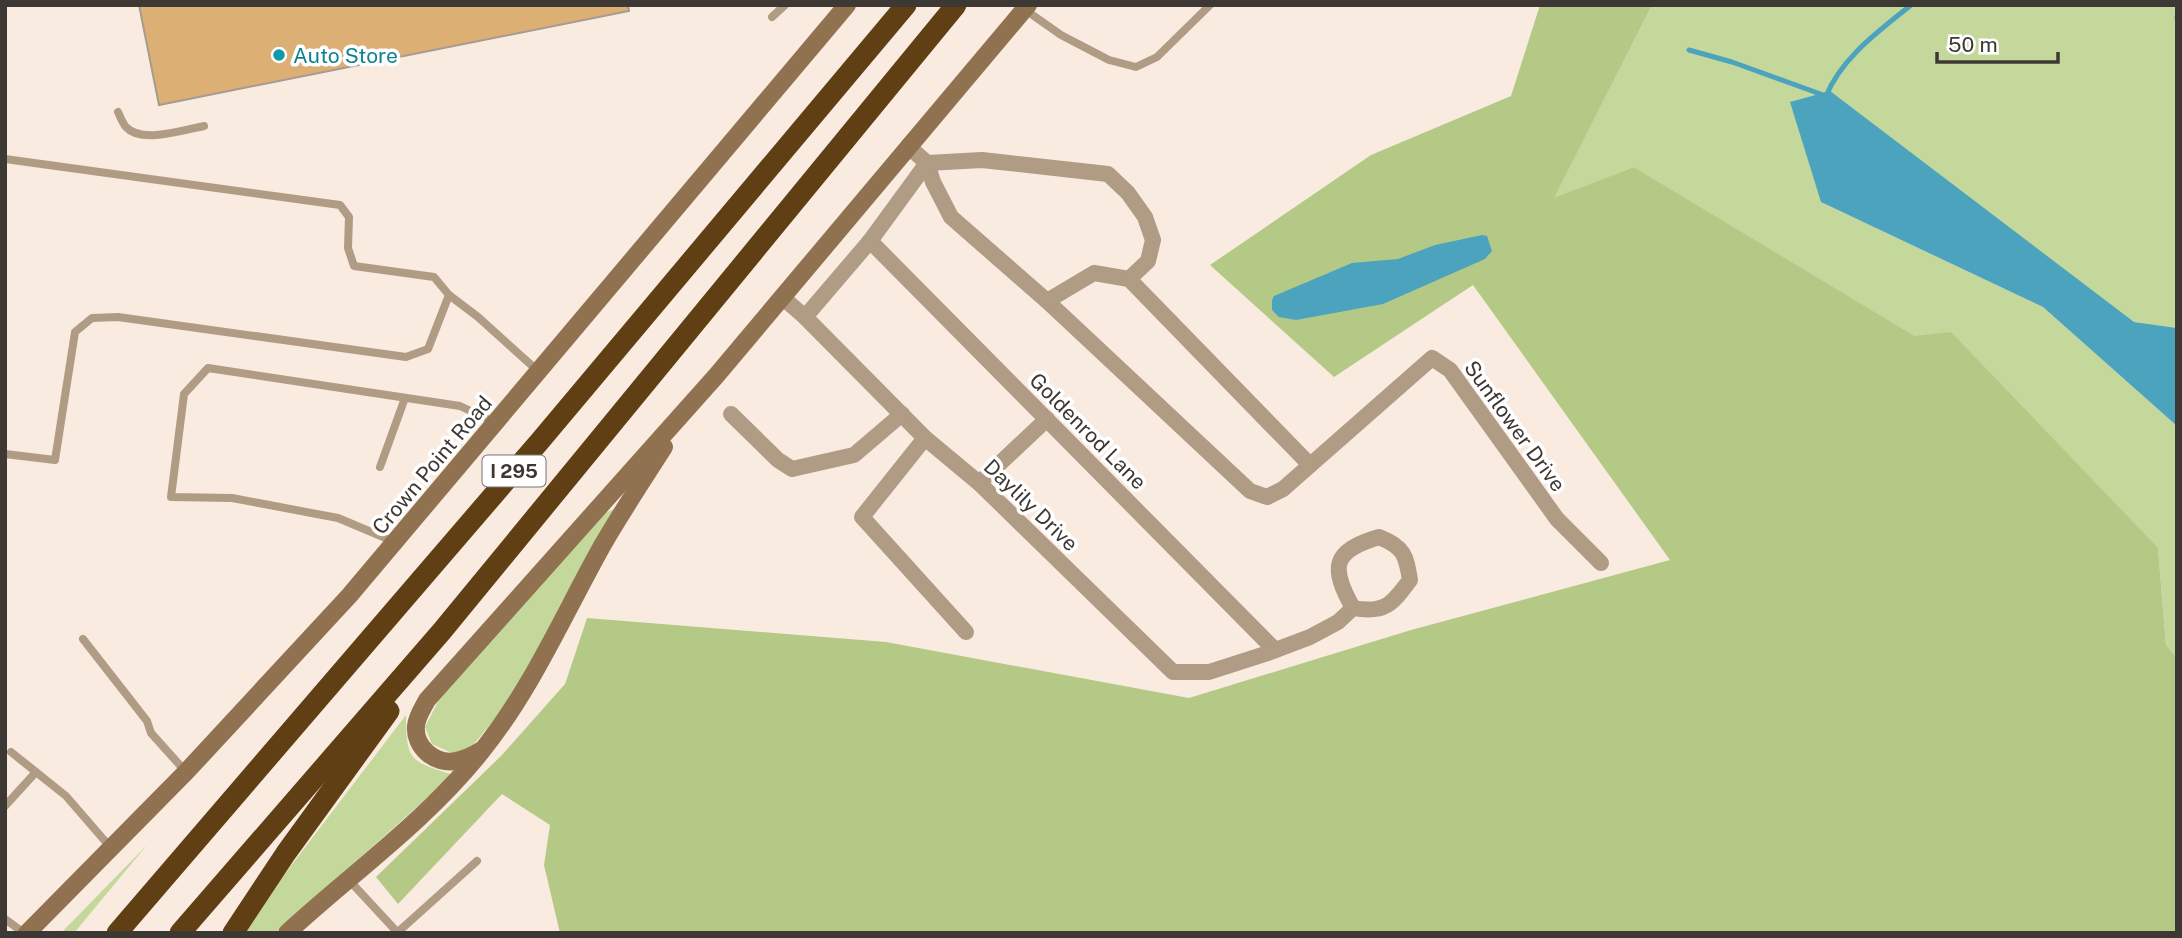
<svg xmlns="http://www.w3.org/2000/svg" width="2182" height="938" viewBox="0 0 2182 938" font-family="'Public Sans',sans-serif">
<rect width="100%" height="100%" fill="#f9ebe0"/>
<g fill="#c5d89b">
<path d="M1652 5H2177V328L2134 322 1821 202 2043 307 2177 426V658L2166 645 2158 548 1915 336 1634 167 1553 199Z"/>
<path d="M614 509 554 624 499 714 473 745 454 754 432 744 425 727 440 698 601 515Z"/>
<path d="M406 715C406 762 411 761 453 775L275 933H245L271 892Z"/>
<path d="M147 845 74 933H61Z"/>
</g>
<path fill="#b5c986" d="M1540 5H1652L1554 198 1634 167 1915 336 1951 332 2158 548 2166 645 2177 658V933H560L544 865 550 825 502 794 398 904 376 877 501 756 565 684 587 618 886 642 1189 698 1411 630 1670 560 1473 285 1334 377 1210 265 1371 155 1511 96Z"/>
<g fill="#4ba3bd">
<path d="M1830 91 2134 322 2177 328V426L2043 307 1821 202 1790 102Z"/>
<path d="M1482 235 1487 236 1492 251 1485 259 1383 304 1296 320 1279 317 1272 310V300L1274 296 1352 263 1398 259 1435 245Z"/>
</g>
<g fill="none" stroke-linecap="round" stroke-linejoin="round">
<g stroke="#4ba3bd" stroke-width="5">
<path d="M2177 17V18"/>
<path d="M1689 50 1732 62 1826 96"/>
<path d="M1826 96C1842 57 1879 31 1911 5"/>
</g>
</g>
<path fill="#dcb075" stroke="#a59b8e" stroke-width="2" d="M139 5H628L629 11 159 105Z"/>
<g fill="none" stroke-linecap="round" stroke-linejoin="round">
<g stroke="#b09b84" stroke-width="8">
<path d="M1024 9 1061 35 1109 60 1136 67 1157 57 1210 5"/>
<path d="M772 17 785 5"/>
<path d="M118 112C120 116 123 124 126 127 141 144 184 130 204 126"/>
<path d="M5 159 340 205 349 217 348 248 354 266 434 277 449 295 478 317 539 372"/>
<path d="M5 454 55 460 75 332 92 318 118 317 406 357 428 349 449 295"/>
<path d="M380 467 405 398"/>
<path d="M395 542 338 518 232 498 171 497 184 394 208 368 460 406 494 422"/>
<path d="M83 639 147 721 151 733 186 772"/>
<path d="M11 752 66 796 111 848"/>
<path d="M5 806 36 772"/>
<path d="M348 879 398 933"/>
<path d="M5 919 24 933"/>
<path d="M398 932 477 861"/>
</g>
<g stroke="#b09b84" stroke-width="16">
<path d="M908 146 927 163 933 182 951 217 1047 301 1250 491 1267 497 1283 489 1432 358 1450 370 1557 519 1601 563"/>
<path d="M870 241 1275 650"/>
<path d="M782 297 805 317 925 438 979 483 1173 672H1209L1265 654 1310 637 1338 622 1353 608"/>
<path d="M1047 301 1094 273 1129 279 1310 465"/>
<path d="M805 317 870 241 927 163 982 160 1108 174 1128 193 1145 217 1153 240 1148 261 1129 279"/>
<path d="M731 414 778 460 792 469 854 455 902 414"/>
<path d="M925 438 862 517 966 632"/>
<path d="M979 483 1047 419"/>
<path d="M1379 537C1404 547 1406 555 1410 580 1392 604 1385 614 1353 608 1330 567 1332 551 1379 537Z"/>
</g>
<g stroke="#917250" stroke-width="18">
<path d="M482 750C474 755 466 759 456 761 435 765 414 747 416 726 417 716 423 708 427 700L716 376 1028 5"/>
<path d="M27 933 186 772 349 596 847 5"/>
<path d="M287 933C352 873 425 822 481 752 531 690 563 616 602 546 621 513 643 480 664 447"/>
</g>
<g stroke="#613f15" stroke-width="21">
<path d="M117 933 540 441 906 5"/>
<path d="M180 933 442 631 956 5"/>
<path d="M233 933 286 853 389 711"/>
</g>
</g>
<circle fill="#0f9aa8" stroke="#fff" stroke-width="2.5" cx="279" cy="55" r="7"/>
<g text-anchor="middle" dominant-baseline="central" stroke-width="7" stroke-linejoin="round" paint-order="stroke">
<rect fill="#fff" stroke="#787471" stroke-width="2" x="482.5" y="455.5" width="63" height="31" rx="5"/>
<g font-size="19" font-weight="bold" fill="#3e3834">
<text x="514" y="471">I 295</text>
</g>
<g font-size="21" fill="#0d838f" stroke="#fff" text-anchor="start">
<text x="293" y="55">Auto Store</text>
</g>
<g font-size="21" fill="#3e3834" stroke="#fff">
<text transform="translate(1515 426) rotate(54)">Sunflower Drive</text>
<text transform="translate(1088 431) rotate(45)">Goldenrod Lane</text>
<text transform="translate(432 465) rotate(-50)">Crown Point Road</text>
<text transform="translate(1031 505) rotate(44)">Daylily Drive</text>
</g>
</g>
<rect width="2182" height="938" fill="none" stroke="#3e3834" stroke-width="14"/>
<path d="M1937 52v10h121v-10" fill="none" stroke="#3e3834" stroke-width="3.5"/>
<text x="1948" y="52" font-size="21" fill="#3e3834" stroke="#ffffff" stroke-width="5" paint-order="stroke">50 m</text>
</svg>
